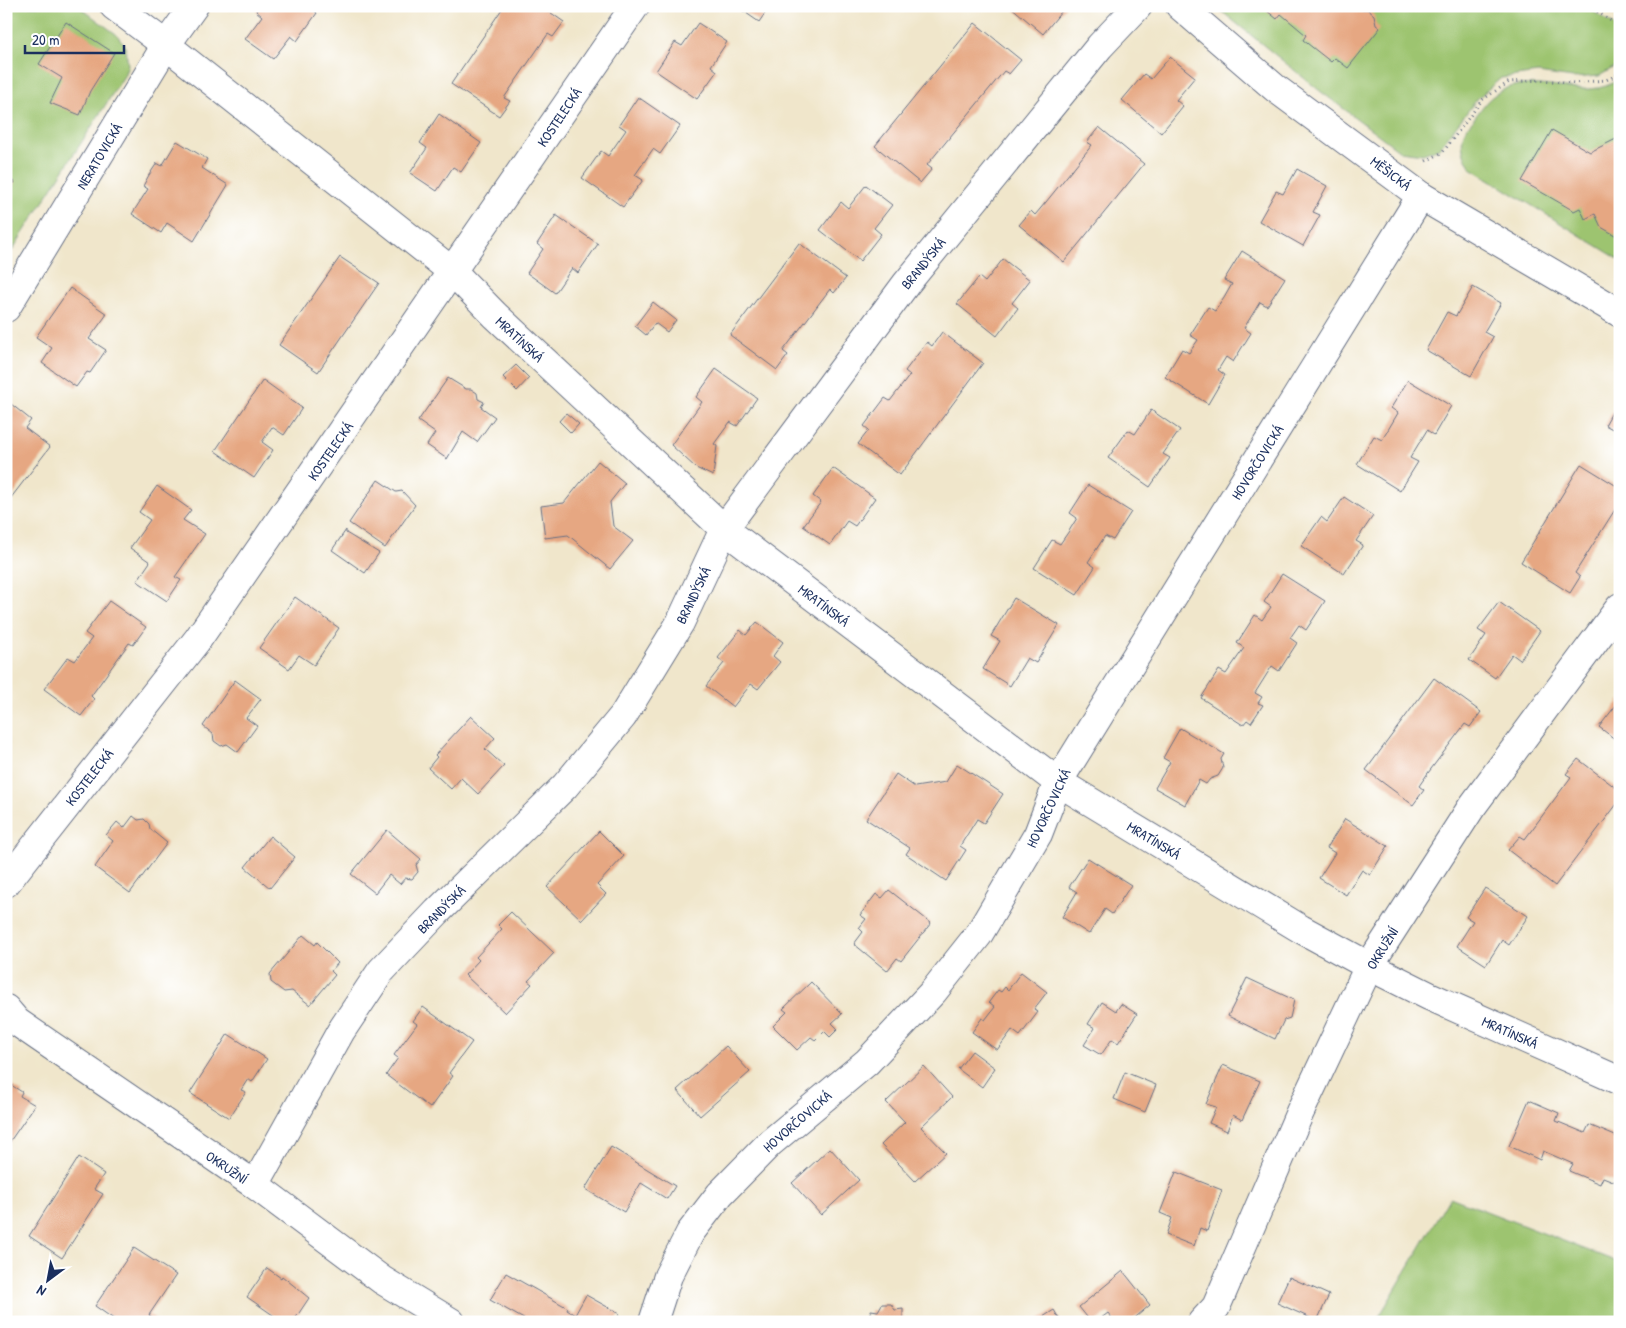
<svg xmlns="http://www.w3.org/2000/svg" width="1626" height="1328" viewBox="0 0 1626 1328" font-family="'Patrick Hand',sans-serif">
<rect width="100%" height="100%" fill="#fff"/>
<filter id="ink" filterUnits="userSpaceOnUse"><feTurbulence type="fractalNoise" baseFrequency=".02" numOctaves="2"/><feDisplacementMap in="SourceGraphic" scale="10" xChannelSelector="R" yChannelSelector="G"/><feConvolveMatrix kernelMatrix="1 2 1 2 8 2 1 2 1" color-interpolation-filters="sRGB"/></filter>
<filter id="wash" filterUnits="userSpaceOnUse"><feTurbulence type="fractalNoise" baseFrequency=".0096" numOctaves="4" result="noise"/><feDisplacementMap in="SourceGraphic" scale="20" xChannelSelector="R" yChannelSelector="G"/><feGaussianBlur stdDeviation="1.12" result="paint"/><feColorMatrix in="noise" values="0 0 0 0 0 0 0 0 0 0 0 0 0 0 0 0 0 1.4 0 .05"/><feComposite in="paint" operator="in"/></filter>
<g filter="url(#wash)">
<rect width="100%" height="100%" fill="#f0e6cb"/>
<g fill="#9dc46f" stroke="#5c7a66">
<path d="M6 6H78L116 34 125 45 128 65 124 76 6 260Z"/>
<path d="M1215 6H1585L1620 29V64L1599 76 1573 78 1538 73 1501 78 1478 98 1439 148 1423 154 1400 151 1320 91Z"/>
<path d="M1620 78V260L1471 168C1460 150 1458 136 1473 120 1479 112 1485 102 1493 96 1525 70 1571 98 1606 86 1611 84 1616 81 1620 78Z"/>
<path d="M1450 1197 1620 1263V1322H1376Z"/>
</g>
<g id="blocks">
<g fill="#e6a782">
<path d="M259 6H309L317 13 297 41 291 36 273 59 245 39 262 16 256 11Z"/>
<path d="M504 6H541L564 22 553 37 548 34 504 98 510 101 499 116 451 84Z"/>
<path d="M736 6H770L759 22Z"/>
<path d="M1010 6H1066L1043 34Z"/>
<path d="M1261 6H1353L1357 9H1367L1374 15 1376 25 1380 28 1348 68 1335 58 1331 62 1303 40 1306 35 1281 14 1277 19Z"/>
<path d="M66 22 114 53 90 91 80 115 50 103 62 78 39 64Z"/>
<path d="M698 23 727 42 711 66 717 71 697 99 656 71 675 42 682 46Z"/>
<path d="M975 23 1021 60 1009 74 1004 71 927 165 932 169 920 183 875 146Z"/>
<path d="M1170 57 1195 77 1176 100 1183 106 1161 133 1122 100 1144 74 1151 79Z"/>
<path d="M638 97 680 126 660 154 653 149 635 175 643 180 623 207 582 178 601 151 608 156 626 130 619 125Z"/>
<path d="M439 114 481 143 461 172 453 167 437 191 410 173 427 148 420 143Z"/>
<path d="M1099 127 1144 164 1064 262 1019 225 1031 211 1035 215 1046 202 1092 145 1087 142Z"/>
<path d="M1552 130 1590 152 1620 137V238L1601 227 1595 214 1585 219 1580 208 1574 211 1522 181Z"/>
<path d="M177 141 207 159 202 168 228 185 194 241 167 223 161 233 132 214 148 189 143 186 149 175 157 163 162 166Z"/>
<path d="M1297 169 1327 186 1313 212 1320 215 1303 246 1259 221 1276 191 1283 194Z"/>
<path d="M6 176 15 182 6 196Z"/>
<path d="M866 185 892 205 874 228 881 234 860 261 820 230 841 202 848 208Z"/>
<path d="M556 215 598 244 578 273 572 268 555 293 527 273 543 249 537 244Z"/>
<path d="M799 243 846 278 834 293 830 289 783 351 788 355 777 370 730 335Z"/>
<path d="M1242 251 1285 278 1267 306 1260 302 1244 328 1251 333 1233 362 1226 357 1218 370 1225 375 1208 404 1165 377 1182 349 1189 353 1198 340 1190 335 1208 307 1215 311 1224 298 1232 284 1224 280Z"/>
<path d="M340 257 379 283 318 372 279 345Z"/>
<path d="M1003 259 1030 280 1012 303 1018 308 997 336 957 304 979 277 985 282Z"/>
<path d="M1473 287 1501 303 1484 332 1493 337 1471 376 1426 350 1447 312 1456 316Z"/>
<path d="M70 288 107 314 89 339 106 350 90 373 87 372 76 387 42 363 52 348 36 337Z"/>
<path d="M653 302 676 320 667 332 655 323 646 335 635 326Z"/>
<path d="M942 332 983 363 900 475 858 444 869 430 864 426 885 398 890 401 910 375 905 371 927 342 932 346Z"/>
<path d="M516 365 529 378 517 391 503 377Z"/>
<path d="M716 369 757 398 737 426 730 422 714 444 717 446 713 476 696 468 671 445 702 402 696 397Z"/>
<path d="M448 378 466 389H471L477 393 478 399 484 402 481 407 495 417 477 442 463 432 447 459 427 445 435 433 418 421Z"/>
<path d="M263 380 302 408 284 435 272 427 262 442 273 450 254 478 215 451Z"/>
<path d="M1408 380 1451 406 1434 435 1427 430 1410 458 1418 462 1400 491 1357 464 1374 436 1382 440 1398 413 1391 408Z"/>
<path d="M1620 398V433L1605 425Z"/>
<path d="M6 400 31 420 25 428 50 447 10 499 6 497Z"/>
<path d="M1151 410 1180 430 1163 454 1170 458 1150 487 1108 458 1128 430 1135 434Z"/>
<path d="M566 413 579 424 571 433 559 421Z"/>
<path d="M598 461 625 483 610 502 613 526 633 541 610 569 568 535 545 538 541 506 564 503Z"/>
<path d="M1581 464 1620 488V510L1616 508 1575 573 1580 577 1570 593 1521 562Z"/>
<path d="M833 468 875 498 855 526 847 521 830 545 803 526 821 502 813 496Z"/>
<path d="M378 480 396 492 402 491 415 505 385 548 349 523Z"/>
<path d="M1088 485 1131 512 1113 540 1105 536 1088 562 1095 567 1077 595 1034 568 1052 540 1060 544 1069 531 1077 518 1070 513Z"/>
<path d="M157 486 191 510 183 520 205 534 175 577 181 580 167 601 137 581 150 562 130 548 150 520 139 512Z"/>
<path d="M1344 497 1373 516 1356 541 1363 545 1344 574 1301 546 1321 517 1327 522Z"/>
<path d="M346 530V533L379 553 365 573 332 550Z"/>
<path d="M1282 574 1325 601 1306 630 1299 625 1290 638 1297 643 1279 671 1272 666 1255 693 1262 697 1258 703 1263 705 1251 723 1247 720 1243 725 1201 698 1219 670 1226 674 1244 648 1237 643 1255 615 1262 620 1271 607 1264 602Z"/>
<path d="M295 597 339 628 314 665 299 655 289 669 259 648Z"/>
<path d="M1014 598 1059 625 1036 663 1027 658 1010 686 983 669 1000 641 991 636Z"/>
<path d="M109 601 146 627 133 645 129 643 91 696 94 699 81 716 44 689 68 657 75 661 92 638 85 633Z"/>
<path d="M1499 602 1540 631 1520 660 1512 654 1495 678 1469 660 1486 635 1478 630Z"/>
<path d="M757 622 783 642 773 656 780 662 758 689 751 684 733 707 706 686 724 663 718 658 740 630 746 635Z"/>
<path d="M1434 678 1481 712 1470 727 1465 724 1428 773 1419 786 1424 790 1413 805 1366 770Z"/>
<path d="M235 680 261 699 246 718 257 726 238 752 227 744 221 746 214 741 213 734 203 726Z"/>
<path d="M1620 700V743L1599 727Z"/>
<path d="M471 716 495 738 485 749 504 766 478 794 461 778 451 789 428 768 437 757 435 755Z"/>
<path d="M1180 728 1224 754 1221 759 1223 768 1218 776 1210 779 1206 784 1199 780 1185 805 1155 788 1170 762 1163 758Z"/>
<path d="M1578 759 1620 791V800L1555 886 1508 850 1520 836 1525 839 1571 777 1566 774Z"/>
<path d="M957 764 1003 794 984 823 977 819 960 846 966 850 946 881 906 854 910 848 866 819 896 774 915 787 946 782Z"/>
<path d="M133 816 138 820 144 819 149 824 150 829 167 843 130 893 95 867 113 841 106 835 117 822 124 828Z"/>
<path d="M1345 819 1388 846 1370 875 1362 870 1346 895 1319 878 1335 853 1327 848Z"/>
<path d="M387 830 421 859 416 865 418 872 412 879 405 878 400 884 389 875 375 893 351 874Z"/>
<path d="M599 831 624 856 597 885 606 894 582 920 547 887Z"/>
<path d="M270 836 295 857 270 888 245 867Z"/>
<path d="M1088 858 1131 885 1112 914 1105 909 1089 934 1062 917 1077 892 1069 887Z"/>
<path d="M1485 888 1528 916 1509 945 1502 940 1486 965 1457 946 1473 921 1466 917Z"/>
<path d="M889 890 931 923 901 961 897 958 887 971 854 944 863 932 859 928 866 919 860 915 876 894 882 898Z"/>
<path d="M511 912 554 953 528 981 532 984 505 1013 465 975 479 960 476 957 502 929 498 925Z"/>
<path d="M303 935 315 945 317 942 338 963 331 971 335 975 310 1005 292 991 284 992 271 982 270 974Z"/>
<path d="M1021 972 1047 992 1034 1009 1038 1012 1020 1036 1012 1030 997 1050 972 1032 982 1018 985 1020 995 1007 989 1002 998 990 1001 992 1005 987 1008 990Z"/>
<path d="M1247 978 1294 1000 1290 1018 1284 1020 1275 1039 1228 1016Z"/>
<path d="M811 982 842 1014 832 1023 838 1029 830 1037 824 1031 815 1040 811 1037 797 1050 773 1026 787 1012 783 1009Z"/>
<path d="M1102 1002 1116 1011 1121 1004 1137 1014 1118 1043 1112 1039 1101 1055 1084 1045 1095 1028 1088 1024Z"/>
<path d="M423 1007 472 1042 449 1073 453 1076 430 1108 386 1075 398 1058 394 1055 417 1024 413 1021Z"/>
<path d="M228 1034 267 1059 252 1082 248 1079 241 1090 246 1092 229 1118 190 1093Z"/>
<path d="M726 1046 750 1072 700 1116 677 1090Z"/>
<path d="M972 1051 995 1068 982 1087 958 1069Z"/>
<path d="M1223 1065 1260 1081 1242 1120 1233 1115 1227 1131 1209 1123 1216 1107 1206 1104Z"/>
<path d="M924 1066 952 1097 921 1127 946 1153 915 1181 881 1145 905 1122 886 1102Z"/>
<path d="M1125 1072 1156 1085 1145 1112 1114 1099Z"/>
<path d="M8 1083 22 1092 20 1096 35 1105 6 1147Z"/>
<path d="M1529 1100 1559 1113 1556 1121 1585 1133 1589 1125 1620 1138 1616 1146 1620 1147V1193L1615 1191 1618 1183 1603 1177 1600 1184 1569 1171 1573 1164 1543 1151 1540 1160 1509 1146Z"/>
<path d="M611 1147 675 1186 667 1199 641 1183 624 1212 585 1189Z"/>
<path d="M830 1148 859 1180 821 1215 792 1183Z"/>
<path d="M79 1157 104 1174 94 1189 103 1194 62 1258 29 1236Z"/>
<path d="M1176 1172 1222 1190 1207 1231 1200 1228 1194 1246 1166 1235 1172 1218 1160 1213Z"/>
<path d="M134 1248 176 1275 149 1315 158 1322H118L95 1306Z"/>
<path d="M267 1268 281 1278 282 1276 309 1298 293 1322H283L247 1297Z"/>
<path d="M1123 1271 1150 1305 1130 1322H1115L1108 1313 1096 1322H1091L1079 1307Z"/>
<path d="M506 1273 568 1308 567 1310 575 1315 586 1295 620 1314 616 1322H529L490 1300Z"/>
<path d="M1289 1277 1329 1295 1317 1321 1277 1303Z"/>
<path d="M882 1304H891L895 1310 903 1309V1322H871V1310L878 1311Z"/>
<path d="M1054 1310 1061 1322H1035Z"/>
</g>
</g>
</g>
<g filter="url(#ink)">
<use href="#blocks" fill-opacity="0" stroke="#666f84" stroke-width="1"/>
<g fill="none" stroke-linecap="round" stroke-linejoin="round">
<defs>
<g id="street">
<path d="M114 6 166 45 453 272 495 315 724 529 1058 782 1301 929 1369 966 1429 996 1620 1081"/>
<path d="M1180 6 1275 88 1421 196 1620 313"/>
<path d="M6 308 166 45 194 6"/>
<path d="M6 883 198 639 635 6"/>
<path d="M6 1009 17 1022 255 1185 382 1280 451 1322"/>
<path d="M255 1185 341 1031 381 971 437 912 565 786 623 716 680 623 724 529 906 284 1100 46 1138 6"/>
<path d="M653 1322 668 1276 690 1233 720 1194 770 1143 867 1062 933 992 979 934 1038 834 1058 782 1421 196"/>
<path d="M1202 1322 1216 1307 1300 1112 1369 966 1471 808 1620 607"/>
</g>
</defs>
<use href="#street" stroke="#666f84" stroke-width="30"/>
<g stroke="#666f84" stroke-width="3" stroke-dasharray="1 4" stroke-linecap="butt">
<path d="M1589 6 1620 27"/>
<path d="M1426 161 1443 152 1482 100 1509 82 1540 80 1574 83 1606 80 1620 73"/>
</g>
<use href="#street" stroke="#fff" stroke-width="28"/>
</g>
</g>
<g text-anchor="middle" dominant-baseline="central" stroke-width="4" stroke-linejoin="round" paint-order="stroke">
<g font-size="14" fill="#1b2f5e" stroke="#fff">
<text transform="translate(559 117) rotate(-56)">KOSTELECKÁ</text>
<text transform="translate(99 156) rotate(-59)">NERATOVICKÁ</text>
<text transform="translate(1391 173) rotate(37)">MĚŠICKÁ</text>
<text transform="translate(923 263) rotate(-51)">BRANDÝSKÁ</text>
<text transform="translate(520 339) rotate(43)">MRATÍNSKÁ</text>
<text transform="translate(330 451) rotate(-55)">KOSTELECKÁ</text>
<text transform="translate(1257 462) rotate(-58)">HOVORČOVICKÁ</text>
<text transform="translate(693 595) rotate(-64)">BRANDÝSKÁ</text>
<text transform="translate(824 605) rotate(37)">MRATÍNSKÁ</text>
<text transform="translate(89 777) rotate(-52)">KOSTELECKÁ</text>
<text transform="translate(1048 808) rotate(-65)">HOVORČOVICKÁ</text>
<text transform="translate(1154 840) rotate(31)">MRATÍNSKÁ</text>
<text transform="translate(441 909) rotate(-45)">BRANDÝSKÁ</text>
<text transform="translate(1382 948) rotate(-58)">OKRUŽNÍ</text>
<text transform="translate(1510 1032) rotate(24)">MRATÍNSKÁ</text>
<text transform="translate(797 1121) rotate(-41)">HOVORČOVICKÁ</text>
<text transform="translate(227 1167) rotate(34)">OKRUŽNÍ</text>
</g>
</g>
<rect width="1626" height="1328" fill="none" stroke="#fff" stroke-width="25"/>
<g transform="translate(48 1280) rotate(212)" stroke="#ffffff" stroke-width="4" paint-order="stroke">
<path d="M0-4L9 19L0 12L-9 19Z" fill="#1b2f5e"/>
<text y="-8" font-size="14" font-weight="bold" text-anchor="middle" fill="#1b2f5e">N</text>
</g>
<path d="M25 45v8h99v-8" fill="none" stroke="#1b2f5e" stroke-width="2.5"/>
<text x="32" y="45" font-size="15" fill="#1b2f5e" stroke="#ffffff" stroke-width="4" paint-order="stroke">20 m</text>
</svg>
